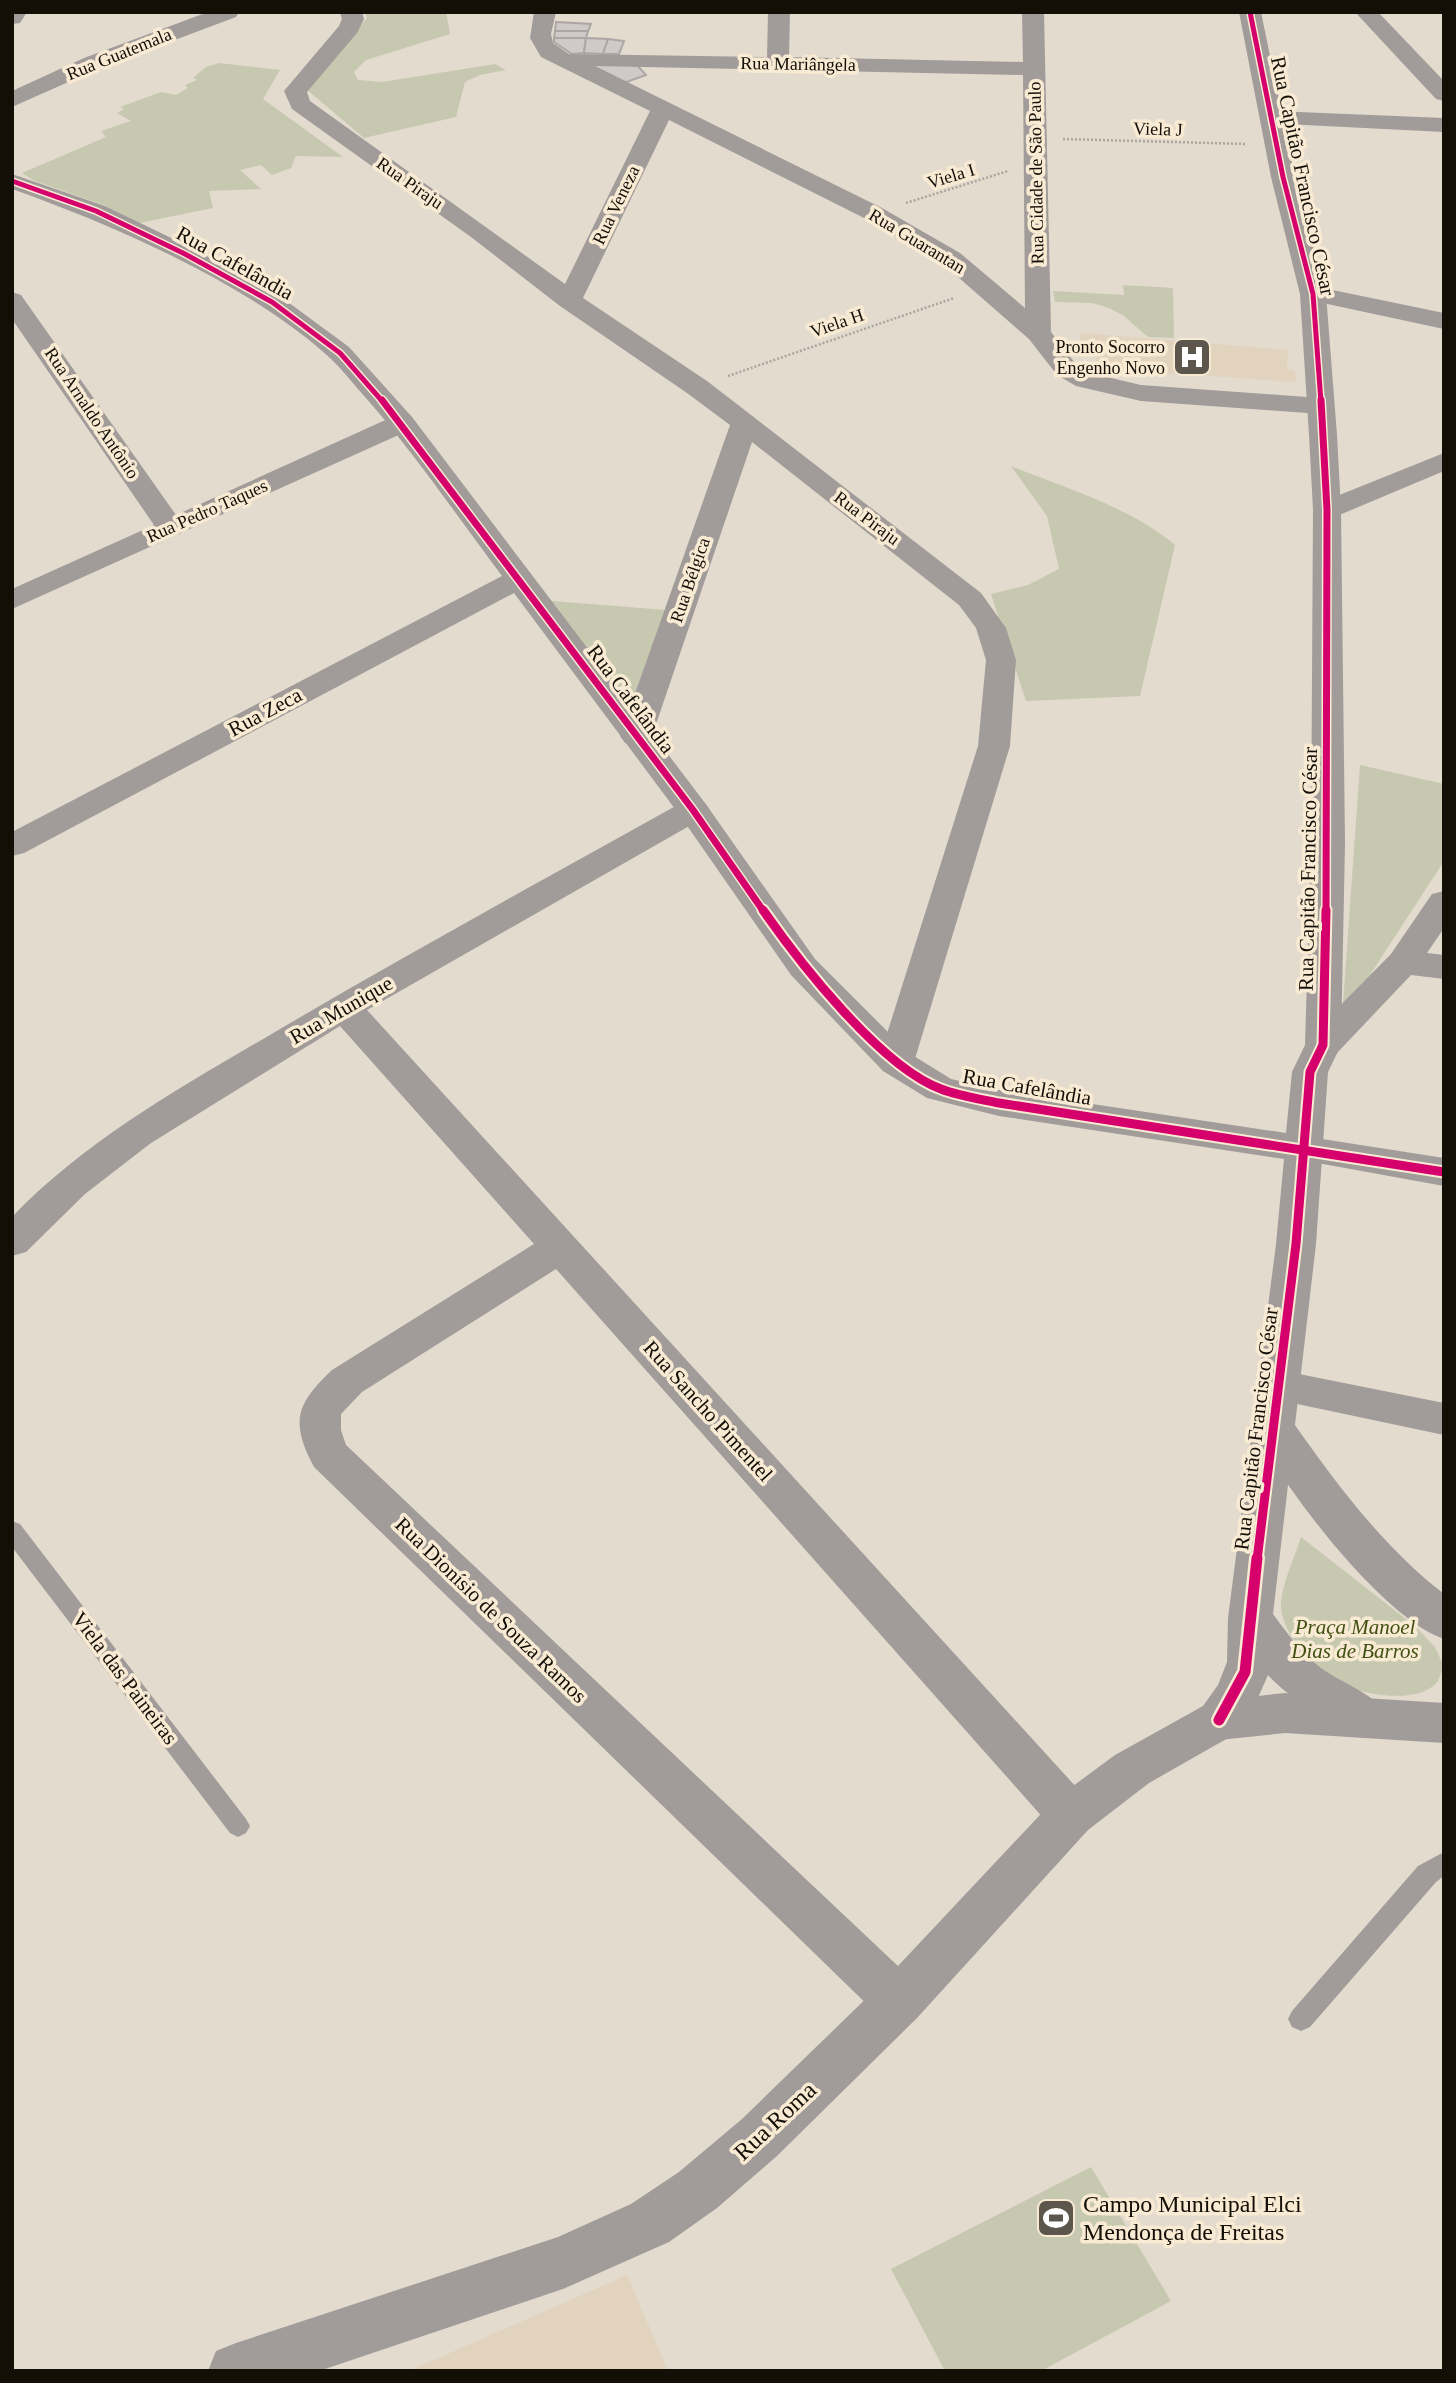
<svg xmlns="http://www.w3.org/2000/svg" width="1456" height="2383" viewBox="0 0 1456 2383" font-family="Georgia,serif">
<rect width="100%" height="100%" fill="#e3dbce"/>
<g fill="#e1d3be">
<path d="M1081 333 1288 350 1287 368 1295 371 1296 382 1112 369 1096 361 1097 353 1079 347Z"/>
<path d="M627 2275 668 2371H409Z"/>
</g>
<g fill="#c6c9af">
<path d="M365 12H446L450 34 366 60 354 72 358 80 382 82 495 64 506 70 480 75 465 82 456 117 364 138 306 89 367 18Z"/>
<path d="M219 63 280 70 263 99 343 157 296 156 291 168 272 175 261 165 240 170 261 189 209 191 213 208 139 223 104 205 35 181 22 173 106 137 101 131 131 121 117 113 124 109 120 107 161 92 176 95 188 88 185 85 197 80 193 78 206 67Z"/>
<path d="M1123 285 1173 288 1174 338 1148 337 1124 316 1109 308 1092 303 1055 302 1053 291 1124 295Z"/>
<path d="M1011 466C1065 488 1130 507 1175 545L1140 696 1026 701 991 594 1028 585 1059 569 1047 516Z"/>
<path d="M540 600 666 610 635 726Z"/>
<path d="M1360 765 1444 784V861L1342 1018Z"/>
<path d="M1301 1537 1416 1627 1435 1647 1443 1665C1442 1670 1440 1677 1438 1681 1419 1707 1354 1694 1330 1679 1310 1667 1280 1629 1281 1604 1282 1583 1295 1557 1301 1537Z"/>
<path d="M1091 2167 1171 2301 1041 2371H945L891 2269Z"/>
</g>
<g fill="#cfc9c7" stroke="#ada6a4" stroke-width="2">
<path d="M556 22 591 24 588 31H555Z"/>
<path d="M555 31H588L586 38H554Z"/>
<path d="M554 38H586L584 53 572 54 554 42Z"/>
<path d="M586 38 608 39 603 54 584 53Z"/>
<path d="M608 39 624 41 619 54H603Z"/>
<path d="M635 63 646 75 621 84 592 65Z"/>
</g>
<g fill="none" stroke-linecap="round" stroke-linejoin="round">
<g stroke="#aaa59f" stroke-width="2.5" stroke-dasharray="2 2" stroke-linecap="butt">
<path d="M1063 139 1247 144"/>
<path d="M906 203 1008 171"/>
<path d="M728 376 954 298"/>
</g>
<g fill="#a19c9a" fill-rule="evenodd">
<path d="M12 1521 20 1524 246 1819 250 1826 246 1833 238 1837 230 1833 12 1547Z"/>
<path d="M1444 1852V1876L1436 1882 1310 2027 1301 2031 1292 2027 1288 2019 1292 2011 1418 1866Z"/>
</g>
<g fill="#a19c9a" fill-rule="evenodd">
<path d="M208 12H239L236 17 100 68 12 107V91L84 58Z"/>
<path d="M340 12H362L364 19 357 33 307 92 310 101 565 284 650 111 541 57 530 38 534 12H556L551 34 553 43 569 54 767 57 768 12H790L789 57 1023 62 1022 12H1044L1051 332 1075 363 1094 374 1141 385 1320 398 1330 400 1334 406 1330 412 1320 414 1141 401 1076 386 1057 375 1029 339 942 263 864 218 669 120 583 298 707 381 981 593 1006 628 1016 660 1010 746 914 1062 909 1071 896 1075 883 1071 878 1062 978 746 986 660 976 628 959 605 752 442 652 736 647 743 636 746 625 743 620 736 730 425 687 393 560 306 471 237 292 109 284 91 339 26 342 19ZM595 66 1023 75 1025 308 960 253 882 208Z"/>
<path d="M1355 12H1378L1444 81V101L1436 99Z"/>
<path d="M1274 111 1444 118V132L1266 123 1262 118 1266 113Z"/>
<path d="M1313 286 1444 313V329L1304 299 1300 294 1304 289Z"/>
<path d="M12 292 21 295 176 515 392 417H412L416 423 412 429 12 609V589L154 525 12 319Z"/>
<path d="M1444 453V471L1337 516 1327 519 1317 516 1313 510 1317 504Z"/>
<path d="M693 800 705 803 710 810 705 817 367 1010 1088 1800 1095 1815 1088 1830 1071 1836 1054 1830 556 1269 362 1392 341 1414V1430L346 1445 917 1984 924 2001 917 2018 899 2025 881 2018 314 1467C290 1422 296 1404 332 1370L534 1244 340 1026 151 1143 85 1194 26 1252 12 1256V1217C87 1139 183 1086 275 1032 409 953 546 878 681 803Z"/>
<path d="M1444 891V928L1427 953 1444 955V979L1411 975 1336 1054 1323 1057 1310 1054 1305 1045 1310 1036 1391 954 1432 894Z"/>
<path d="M1303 1136 1444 1158V1186L1290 1158 1284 1149 1290 1140Z"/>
<path d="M1279 1370 1444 1403V1435L1264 1397 1258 1386 1264 1375Z"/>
<path d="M1275 1414 1290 1418C1335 1482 1382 1546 1444 1594V1639C1381 1617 1285 1489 1254 1430L1260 1418Z"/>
<path d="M1285 1693 1444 1703V1743L1285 1733 1219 1740 1203 1734 1196 1720 1203 1706 1219 1700Z"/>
</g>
<g fill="#a19c9a" fill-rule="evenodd">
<path d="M12 12H27L20 23 12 24Z"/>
<path d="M1239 12H1261L1295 177 1326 294 1337 435 1341 510 1345 843 1341 1045 1328 1072 1316 1244 1273 1614C1286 1632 1299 1649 1316 1664 1338 1683 1376 1692 1389 1718L1382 1732C1378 1734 1371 1738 1366 1738 1343 1738 1283 1692 1268 1675L1253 1709 1235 1734 1149 1783 1088 1830 917 2018 778 2155 717 2208 669 2242 563 2289 319 2371H208L216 2351 236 2343 558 2237 631 2204 679 2172 742 2119 881 1984 1054 1800 1115 1755 1203 1706 1218 1685 1227 1662 1228 1618 1276 1244 1284 1159 999 1116 927 1098 883 1071 791 975 681 817 514 593 24 853 12 856V832L502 576C457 516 415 454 366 398 354 385 343 370 330 358 249 284 116 226 12 189V174L105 206 194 249 281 297 349 347 412 417 705 803 815 959 909 1053 951 1079 999 1090 1286 1133 1292 1072 1305 1045 1311 843 1313 510 1309 435 1300 294 1271 177Z"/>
</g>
<defs>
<g id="cycleway-far3">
<path d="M1250 12 1283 177 1313 294 1321 402"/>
<path d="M12 181 96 211 185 254 272 302 340 353 383 402"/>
</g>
<g id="cycleway-far2">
<path d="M382 400 693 810 764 912"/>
<path d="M1321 400 1327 510 1326 912"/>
</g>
<g id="cycleway-far1">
<path d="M763 910C800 963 881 1067 941 1089 959 1096 980 1099 999 1103L1444 1172"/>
<path d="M1257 1560 1296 1244 1310 1072 1323 1045 1326 910"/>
</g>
<path id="cycleway" d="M1219 1720 1245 1672 1257 1558"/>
</defs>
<use href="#cycleway-far3" stroke="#f8ead3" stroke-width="8"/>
<use href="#cycleway-far2" stroke="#f8ead3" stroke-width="10"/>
<use href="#cycleway-far1" stroke="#f8ead3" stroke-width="13"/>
<use href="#cycleway" stroke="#f8ead3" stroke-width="16"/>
<use href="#cycleway-far3" stroke="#d6006c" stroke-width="5"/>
<use href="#cycleway-far2" stroke="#d6006c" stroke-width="7"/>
<use href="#cycleway-far1" stroke="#d6006c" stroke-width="9"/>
<use href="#cycleway" stroke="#d6006c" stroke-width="11"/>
</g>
<defs>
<symbol id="hospital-square" viewBox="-11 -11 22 22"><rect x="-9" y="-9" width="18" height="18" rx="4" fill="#5c564d" stroke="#f8ead3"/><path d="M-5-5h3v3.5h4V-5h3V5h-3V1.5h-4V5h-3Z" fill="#fff"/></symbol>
<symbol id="stadium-square" viewBox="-11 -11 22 22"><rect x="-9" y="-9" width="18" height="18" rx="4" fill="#5c564d" stroke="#f8ead3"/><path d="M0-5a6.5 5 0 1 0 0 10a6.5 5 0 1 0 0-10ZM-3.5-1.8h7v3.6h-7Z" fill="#fff"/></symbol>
</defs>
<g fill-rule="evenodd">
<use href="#hospital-square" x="1170" y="335" width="44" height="44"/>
<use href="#stadium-square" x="1034" y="2196" width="44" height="44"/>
</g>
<g text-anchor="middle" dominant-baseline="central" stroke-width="7" stroke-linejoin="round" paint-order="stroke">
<g font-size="18" fill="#130f07" stroke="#f8ead3">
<text transform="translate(119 54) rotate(-22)">Rua Guatemala</text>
<text transform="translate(798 64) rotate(1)">Rua Mariângela</text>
<text transform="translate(1158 129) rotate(2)">Viela J</text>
<text transform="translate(1036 173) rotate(-91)">Rua Cidade de São Paulo</text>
<text transform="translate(951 176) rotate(-17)">Viela I</text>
<text transform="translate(410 183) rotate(35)">Rua Piraju</text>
<text transform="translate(616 205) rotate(-64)">Rua Veneza</text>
<text transform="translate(917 241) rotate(31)">Rua Guarantan</text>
<text transform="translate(837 323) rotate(-19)">Viela H</text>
<text transform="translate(92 413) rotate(56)">Rua Arnaldo Antônio</text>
<text transform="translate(207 511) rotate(-24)">Rua Pedro Taques</text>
<text transform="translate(867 518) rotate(37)">Rua Piraju</text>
<text transform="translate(690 580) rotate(-71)">Rua Bélgica</text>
</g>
<g font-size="18" fill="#130f07" stroke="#f8ead3" text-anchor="end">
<text x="1165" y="347">Pronto Socorro<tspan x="1165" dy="21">Engenho Novo</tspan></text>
</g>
<g font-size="21" fill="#130f07" stroke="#f8ead3">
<text transform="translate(1303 176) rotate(78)">Rua Capitão Francisco César</text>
<text transform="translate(235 263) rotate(29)">Rua Cafelândia</text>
<text transform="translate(631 699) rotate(53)">Rua Cafelândia</text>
<text transform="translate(265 712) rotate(-28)">Rua Zeca</text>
<text transform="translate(1308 869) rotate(-89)">Rua Capitão Francisco César</text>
<text transform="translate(341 1010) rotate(-30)">Rua Munique</text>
<text transform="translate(1027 1087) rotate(10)">Rua Cafelândia</text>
<text transform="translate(708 1411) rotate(48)">Rua Sancho Pimentel</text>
<text transform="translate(1256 1429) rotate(-83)">Rua Capitão Francisco César</text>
<text transform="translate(491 1610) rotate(44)">Rua Dionísio de Souza Ramos</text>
<text transform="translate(125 1678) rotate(53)">Viela das Paineiras</text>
</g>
<g font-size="21" font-style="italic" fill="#425113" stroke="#f8ead3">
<text x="1355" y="1627">Praça Manoel<tspan x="1355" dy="24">Dias de Barros</tspan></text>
</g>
<g font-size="24" fill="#130f07" stroke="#f8ead3">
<text transform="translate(775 2121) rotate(-43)">Rua Roma</text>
</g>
<g font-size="24" fill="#130f07" stroke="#f8ead3" text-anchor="start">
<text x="1083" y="2204">Campo Municipal Elci<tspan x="1083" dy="28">Mendonça de Freitas</tspan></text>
</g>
</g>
<rect width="1456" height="2383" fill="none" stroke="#130f07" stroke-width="28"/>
</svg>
